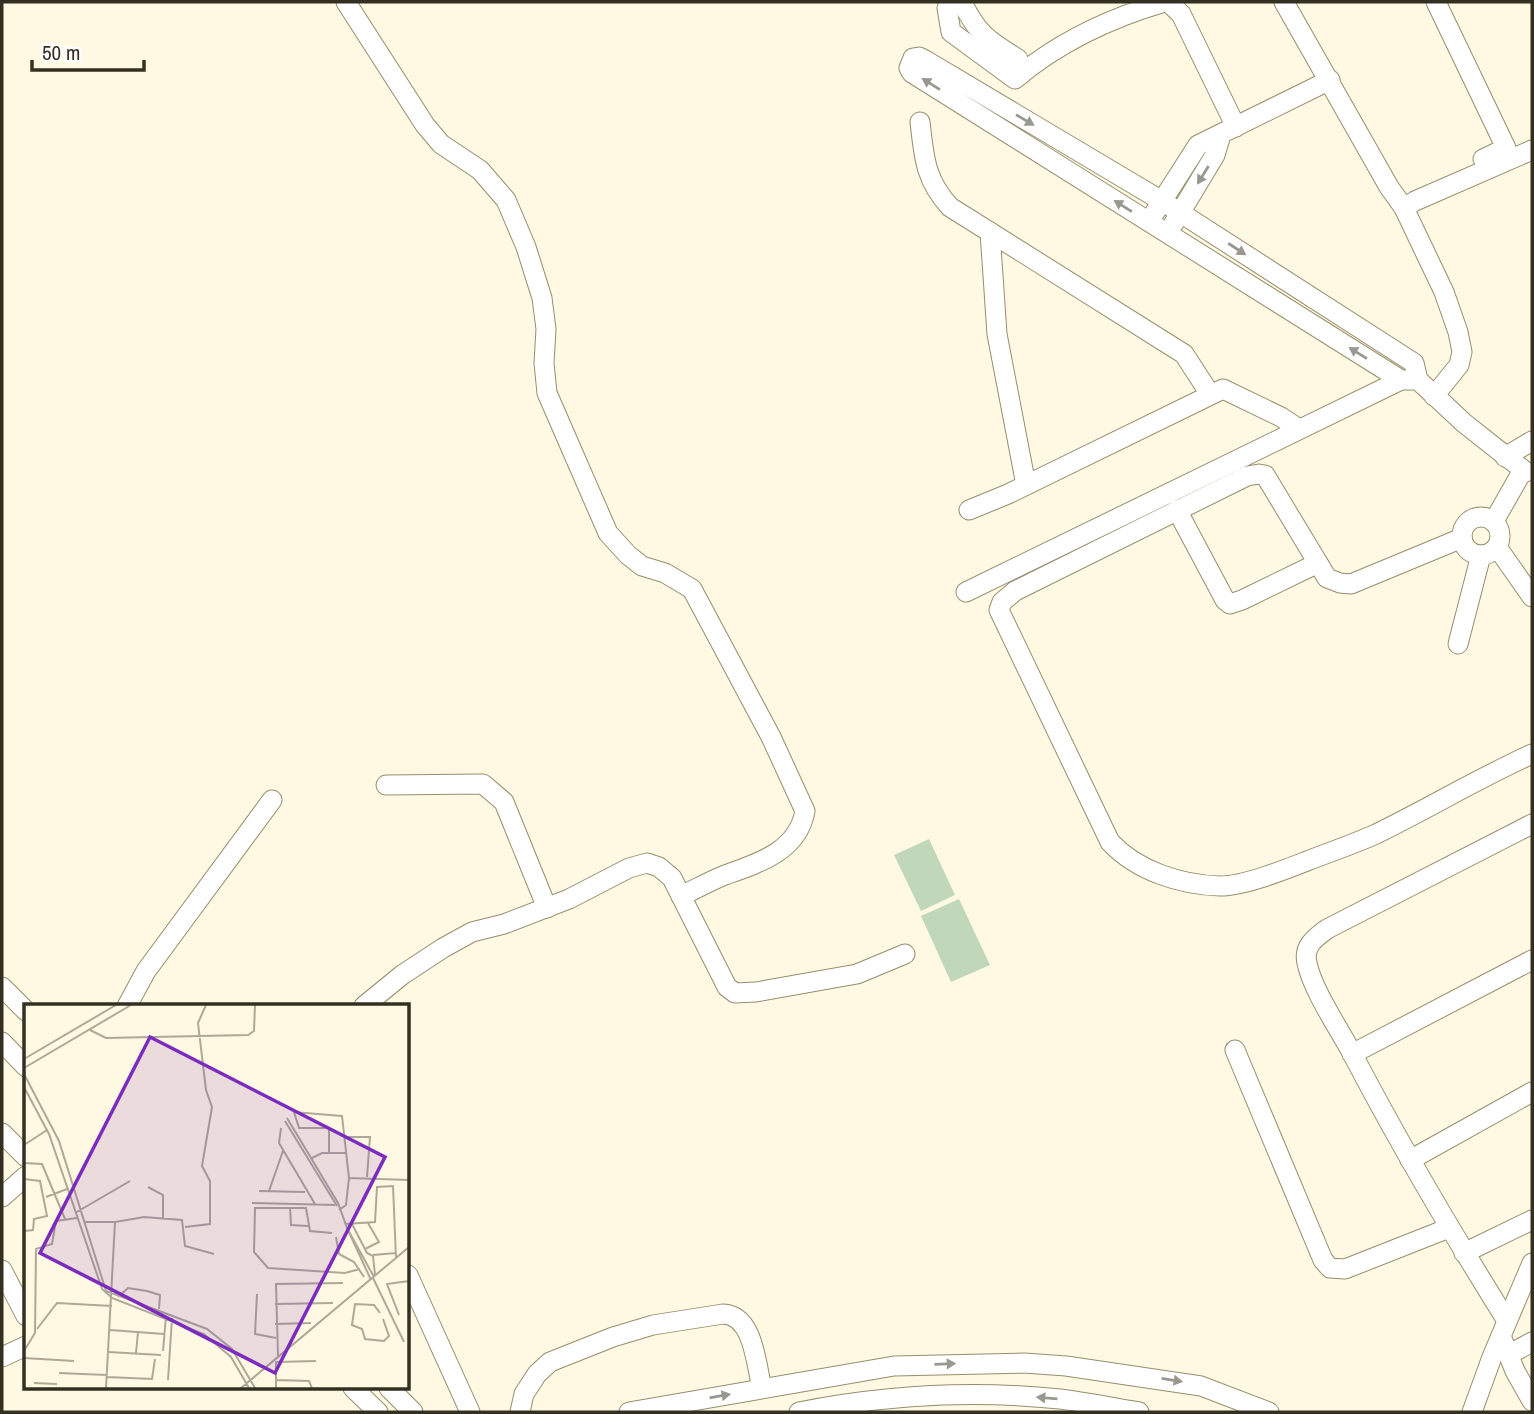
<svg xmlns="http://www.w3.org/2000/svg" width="1534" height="1414" viewBox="0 0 1534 1414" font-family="'Archivo Narrow',sans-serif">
<rect width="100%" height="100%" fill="#fff9e3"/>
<g fill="#c1d7ba">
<path d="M929 839 955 895 921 911 894 855Z"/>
<path d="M959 899 990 965 951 982 921 916Z"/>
</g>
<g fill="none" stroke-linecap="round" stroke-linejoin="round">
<defs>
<g id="minor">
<path d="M346 2 425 125 441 144 480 170 506 200 526 247 542 298 546 329 544 363 547 393 608 533 628 555 642 566 665 573 692 589 771 737 805 811C798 851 759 863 725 875 710 881 696 889 681 896"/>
<path d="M960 2 947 8 951 32 1015 79C1060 41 1110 18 1165 2"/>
<path d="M962 2C978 35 988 40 1018 59"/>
<path d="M1168 2 1181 14 1236 127"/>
<path d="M1284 2 1389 187 1404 208"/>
<path d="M1436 2 1506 148 1483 159"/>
<path d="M920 122C924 157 925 180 950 207L1184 354 1210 394"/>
<path d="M1155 212 1198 145 1330 80"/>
<path d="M1174 223 1215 155 1221 135"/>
<path d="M990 232 997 334 1026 485"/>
<path d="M1418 380H1401L912 73 909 68 913 58 919 57 925 60 1162 201 1414 363 1418 380 1464 423 1526 472"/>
<path d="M1434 396 1459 365 1462 352 1458 332 1444 292 1404 208 1415 201 1532 150"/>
<path d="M1505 457 1532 441"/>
<path d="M969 510 1008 494 1223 389 1281 417 1299 429"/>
<path d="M1177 510 1225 600 1230 604 1242 600 1318 563"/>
<circle cx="1481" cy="536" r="19"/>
<path d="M1494 521 1523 470"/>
<path d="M1462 538 1351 584 1340 583 1327 578 1265 475 1259 474 1247 476 1015 591 1002 602 999 610 1110 842C1137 871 1181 885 1220 886 1244 886 1284 870 1307 861 1330 852 1354 844 1376 834 1429 808 1479 778 1532 754"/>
<path d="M1497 547 1532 597"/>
<path d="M966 592 1401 380"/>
<path d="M1458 644 1481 555"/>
<path d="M386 785 483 784 504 802 547 908"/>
<path d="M2 987 26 1011"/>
<path d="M127 1006 146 971 272 800"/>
<path d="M364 1006 402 975 443 948 472 932 504 924 569 899 629 868 647 863 659 867 672 878 727 987 735 993 756 992 857 974 905 954"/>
<path d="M2 1042 26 1067"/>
<path d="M1235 1050 1323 1260 1330 1268 1345 1269 1449 1228"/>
<path d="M1352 1054 1532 960"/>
<path d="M2 1133 26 1157"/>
<path d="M1410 1160 1532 1092"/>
<path d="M2 1197 26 1176"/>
<path d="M1464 1253 1532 1220"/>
<path d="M2 1270 26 1316"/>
<path d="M408 1275 470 1412"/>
<path d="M1507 1321C1452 1233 1400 1145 1352 1053 1339 1029 1312 989 1307 963 1303 946 1315 938 1327 929L1532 824"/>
<path d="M1501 1336 1515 1371 1532 1401"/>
<path d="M1510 1354 1532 1342"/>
<path d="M2 1357 26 1346"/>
<path d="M353 1388 378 1412"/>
<path d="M389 1388 413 1412"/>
<path d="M520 1412 524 1394 537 1374 550 1362 613 1337 653 1325 723 1314C754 1315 756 1365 762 1388"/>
<path d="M629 1412 894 1366 1024 1363 1066 1366 1201 1386 1269 1412"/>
<path d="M799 1412C885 1395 973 1390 1060 1399 1086 1402 1113 1408 1139 1412"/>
<path d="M1472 1412 1492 1357 1532 1263"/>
</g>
</defs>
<use href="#minor" stroke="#968d6c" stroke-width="21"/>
<use href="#minor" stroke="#fff" stroke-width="19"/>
</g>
<defs><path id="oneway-solid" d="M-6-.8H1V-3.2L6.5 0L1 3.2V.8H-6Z" transform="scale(1.75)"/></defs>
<g fill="#999890">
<use href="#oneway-solid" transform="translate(931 84) rotate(-148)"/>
<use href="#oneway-solid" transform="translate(1025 120) rotate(31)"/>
<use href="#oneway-solid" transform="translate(1203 175) rotate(122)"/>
<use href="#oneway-solid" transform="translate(1123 206) rotate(-148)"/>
<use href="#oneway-solid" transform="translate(1237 249) rotate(33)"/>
<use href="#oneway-solid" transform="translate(1358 353) rotate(-148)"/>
<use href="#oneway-solid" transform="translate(945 1364) rotate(-2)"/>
<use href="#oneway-solid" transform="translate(1172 1380) rotate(9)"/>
<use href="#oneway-solid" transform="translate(720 1396) rotate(-10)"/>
<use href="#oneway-solid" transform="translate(1047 1398) rotate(-175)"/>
</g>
<g transform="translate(24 1004)">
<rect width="385" height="385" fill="#fff9e3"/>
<path fill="none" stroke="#ada996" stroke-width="2" d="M66 26 82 34 224 31 230 27 231 1M0 55 92 1M0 64 107 1M0 70 35 137 82 287 183 325 208 345 231 384M0 83 25 130 78 285 88 294 180 330 207 353 225 384M263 114 314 199 323 224M261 117 313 202M257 124 255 139 291 200M322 133H346L343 173M0 141 23 126M305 149V124H275L270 108 318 112 325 174M288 154 298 149H323M0 159 18 160 41 215M0 175 16 177 23 212 10 215 9 226 0 227M124 183 139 191V215M235 187 281 188M245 187 259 147M22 193 43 185M228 199 311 201M266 203 267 221 284 222M315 206 322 201 325 174 385 176M51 209 106 177M61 218H91M321 220 351 218 353 183 369 182 372 254M328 220 343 249 349 252 351 271M161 223 186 220V177L178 162 188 103 182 86 174 19 182 1M308 229 286 227 282 204H231L230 248 244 264 321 269 336 265M312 233 315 250 330 258 340 273M341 245 355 238 344 219M349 251 372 249M349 274 380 338M347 276 323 224 350 273M233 290 231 330 252 334M94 293 104 284 123 287 136 291 135 305M251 300 309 299M356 309 350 301 331 300 328 321 338 325 341 335 360 337 365 332 359 315M375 311 363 280 385 277M251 320 287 319M13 325 33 299 88 302M86 326 140 330M0 347 11 329 12 245 28 240 32 217 53 214M139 347 142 312M85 348 137 351M112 349 114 328M254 352 252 280 319 279M0 354 50 357M252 357V384M252 358 292 357M35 369 83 371M83 373 128 375 131 355M144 376 148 314M252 376 285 377 288 384M10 379 33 380M82 384 91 218 120 213 158 216 161 242 190 250M217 384 385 243"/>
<path fill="#7b2cbf" fill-opacity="0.15" stroke="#7b2cbf" stroke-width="3.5" d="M126 33 361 153 251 369 16 249Z"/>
<rect width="385" height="385" fill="none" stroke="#333022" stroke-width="3.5"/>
</g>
<rect width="1534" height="1414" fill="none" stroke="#333022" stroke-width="7"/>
<path d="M32 60v10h112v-10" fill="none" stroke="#333022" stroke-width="3.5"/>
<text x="42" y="60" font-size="21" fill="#333022" stroke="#ffffff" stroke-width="5" paint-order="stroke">50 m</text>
</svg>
